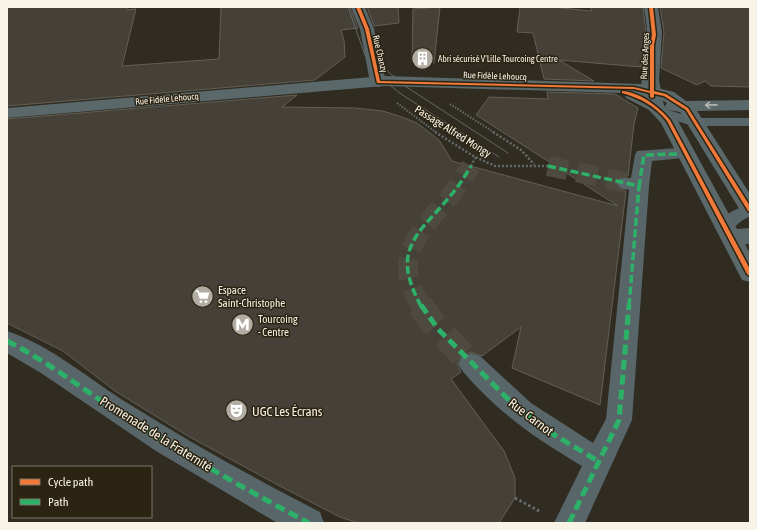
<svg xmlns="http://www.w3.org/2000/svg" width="757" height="530" viewBox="0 0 757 530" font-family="'Asap Condensed',sans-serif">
<rect width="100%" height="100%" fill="#302c22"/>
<g fill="#454139" stroke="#625f56">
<path d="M7 7H127V10L136 9 122 66 219 59 221 7H350L358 28 341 30 344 40 345 57 315 80 7 106Z"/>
<path d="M367 7H398L399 23 374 26Z"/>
<path d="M440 7 434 63 412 62 413 9Z"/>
<path d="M520 7H551L591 11V7H643L646 32 641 67 559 60 594 81 544 79 533 33 517 32Z"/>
<path d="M660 7H750V87L711 86 705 81 697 85 661 68 664 32Z"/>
<path d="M547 92 615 94 638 108 634 124 628 176H620L616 182 619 189 626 191 600 405 512 368 521 327 482 356 471 352 462 355 457 363 461 372 451 379 504 451 515 478V498L499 523H358L340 517 276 484 188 436 115 391 63 351 7 323V119L297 95 282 107 355 108 383 111 399 116 417 123 439 140 452 161 618 206 476 115 489 97 548 99Z"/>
</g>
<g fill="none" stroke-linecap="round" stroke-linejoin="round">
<g stroke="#4e4a40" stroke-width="20" stroke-dasharray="20 10" stroke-linecap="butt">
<path d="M548 166 627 183"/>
<path d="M421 306C415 294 407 281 408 268 408 240 429 221 446 201 455 190 464 178 471 166"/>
</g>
<path stroke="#4e4a40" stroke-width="26" stroke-dasharray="26 14" stroke-linecap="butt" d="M420 305 432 322 471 364"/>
<g stroke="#646c6d" stroke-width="2" stroke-dasharray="1.5 1.5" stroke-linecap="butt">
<path d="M397 103 437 133"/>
<path d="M450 104 495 133"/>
</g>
<g stroke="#646c6d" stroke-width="2.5" stroke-dasharray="2 2" stroke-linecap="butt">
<path d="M435 132 475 157 495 166H548"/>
<path d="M493 132 521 150 534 164"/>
<path d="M471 166 476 157"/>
</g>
<path stroke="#646c6d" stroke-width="3" stroke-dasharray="2.5 2.5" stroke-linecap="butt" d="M515 498 541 512"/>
<g fill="#596669" fill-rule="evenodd">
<path d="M662 108 694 118H750V126H693L657 115 655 112 657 109Z"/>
<path d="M750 205V217C737 220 732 236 718 232L715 228C724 214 735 208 750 205Z"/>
</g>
<g fill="#596669" fill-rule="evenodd">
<path d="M677 148 684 150 686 154 684 158 652 161 649 186 632 420 585 523H554L582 466C545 444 510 421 480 390 472 382 464 374 458 364L462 356 471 353 480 356 531 403 593 443 606 419 629 190 620 188 617 183 620 178H631L635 155 637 151Z"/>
<path d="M7 331C52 346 90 380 129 404 191 443 255 479 320 512L324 523H278L274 521 156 451 41 373 7 353Z"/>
</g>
<path fill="#596669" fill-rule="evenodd" d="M351 7H365L374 29 386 82 384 85 378 87 372 85 370 82 360 29Z"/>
<path fill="#596669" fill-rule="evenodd" d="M644 7H658L662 32 659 80 664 106 661 110 655 111 649 110C634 89 646 55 647 32 647 24 645 15 644 7Z"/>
<path fill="#5a686a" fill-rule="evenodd" d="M384 76 641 84 674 92 686 101 750 100V110L697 111 750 194V217L743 215 680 112 668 110 665 106 667 103 662 100 649 96 661 102 678 121 737 229 750 228V244H745L750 254V282L742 280 661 123 649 110 626 98 624 93 384 86 7 118V108Z"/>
<g stroke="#626865" stroke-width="1">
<path d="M348 7 365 55 381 78 401 94 499 157"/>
<path d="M362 38 382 66 402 84 508 153"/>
</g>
<g stroke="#2db169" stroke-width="3.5" stroke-dasharray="8 3.5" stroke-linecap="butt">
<path d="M548 166 639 186 644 155 677 154"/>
<path d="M421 306C413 291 405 273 408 256 412 234 433 217 446 201 456 190 464 178 471 166"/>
<path d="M629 306 639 186"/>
</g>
<g stroke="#2db169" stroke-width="5" stroke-dasharray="10 5" stroke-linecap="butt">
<path d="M421 305 438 329 511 402 553 434 598 461"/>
<path d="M7 341C47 361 82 389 120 413 181 452 244 489 309 523"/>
<path d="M569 523 619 420 629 305"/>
</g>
<defs>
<g id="cycleway">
<path d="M356 7H360L369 29 380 81 634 87 650 91V45L652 35 649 7H653L656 35 654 45V91L666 94 688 108 750 206V212L748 211 686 110 664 96 654 94V97L652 98 650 97V93L634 89 377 83 365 29Z"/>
<path d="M622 91C640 92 659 107 670 120L750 269V276L748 275 747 274 667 121C655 106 640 98 622 93Z"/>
</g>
</defs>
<use href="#cycleway" stroke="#2c2412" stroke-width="3"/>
<use href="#cycleway" fill="#f17a3a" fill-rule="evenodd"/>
</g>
<defs><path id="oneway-shaft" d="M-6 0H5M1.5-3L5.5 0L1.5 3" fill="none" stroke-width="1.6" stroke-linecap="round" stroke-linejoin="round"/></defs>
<use stroke="#b1b4af" href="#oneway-shaft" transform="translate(711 105) rotate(179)"/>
<defs>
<symbol id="building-disc" viewBox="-11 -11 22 22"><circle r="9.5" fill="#b2ada2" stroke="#2c2412"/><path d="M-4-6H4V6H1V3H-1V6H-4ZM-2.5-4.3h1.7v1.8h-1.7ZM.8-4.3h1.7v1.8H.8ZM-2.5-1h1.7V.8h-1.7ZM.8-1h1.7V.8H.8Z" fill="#fff"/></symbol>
<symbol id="supermarket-disc" viewBox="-11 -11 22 22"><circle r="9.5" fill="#b2ada2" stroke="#2c2412"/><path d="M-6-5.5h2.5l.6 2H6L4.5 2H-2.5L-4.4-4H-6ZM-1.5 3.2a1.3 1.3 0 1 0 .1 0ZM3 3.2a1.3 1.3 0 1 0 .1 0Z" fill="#fff"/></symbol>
<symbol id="metro-disc" viewBox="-11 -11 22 22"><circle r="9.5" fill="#b2ada2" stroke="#2c2412"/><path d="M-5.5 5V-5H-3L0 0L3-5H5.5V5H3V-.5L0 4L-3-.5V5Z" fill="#fff"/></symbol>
<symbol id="theatre-disc" viewBox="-11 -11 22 22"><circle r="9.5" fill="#b2ada2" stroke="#2c2412"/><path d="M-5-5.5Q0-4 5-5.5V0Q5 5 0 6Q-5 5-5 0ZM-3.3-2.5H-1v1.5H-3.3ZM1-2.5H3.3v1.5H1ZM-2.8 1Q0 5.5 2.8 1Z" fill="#fff"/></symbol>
</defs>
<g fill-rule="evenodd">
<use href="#building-disc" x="410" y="46" width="25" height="25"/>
<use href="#supermarket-disc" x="190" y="284" width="25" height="25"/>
<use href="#metro-disc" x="230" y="312" width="25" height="25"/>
<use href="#theatre-disc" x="224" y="398" width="25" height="25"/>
</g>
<g text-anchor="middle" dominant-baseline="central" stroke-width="3" stroke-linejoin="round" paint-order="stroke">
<g font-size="9" fill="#f8f3e7" stroke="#2c2412">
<text transform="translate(380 54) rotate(77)">Rue Chanzy</text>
<text transform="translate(645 56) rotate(-87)">Rue des Anges</text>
<text transform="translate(495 76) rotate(2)">Rue Fidèle Lehoucq</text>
<text transform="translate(167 99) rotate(-5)">Rue Fidèle Lehoucq</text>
</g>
<g font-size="9" fill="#f8f3e7" stroke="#2c2412" text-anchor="start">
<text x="438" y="59">Abri sécurisé V'Lille Tourcoing Centre</text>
</g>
<g font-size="11" fill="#f8f3e7" stroke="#2c2412">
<text transform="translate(453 131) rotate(32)">Passage Alfred Mongy</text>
</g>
<g font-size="11" fill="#f8f3e7" stroke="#2c2412" text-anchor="start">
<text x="218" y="290">Espace<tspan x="218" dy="13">Saint-Christophe</tspan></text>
<text x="258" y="319">Tourcoing<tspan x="258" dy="13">- Centre</tspan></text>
</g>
<g font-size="13" fill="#f8f3e7" stroke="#2c2412" text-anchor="start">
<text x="252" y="411">UGC Les Écrans</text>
</g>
<g font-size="13" fill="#f8f3e7" stroke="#2c2412">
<text transform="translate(531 417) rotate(37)">Rue Carnot</text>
<text transform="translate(156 434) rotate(32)">Promenade de la Fraternité</text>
</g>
</g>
<rect width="757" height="530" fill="none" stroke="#f8f3e7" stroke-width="16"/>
<rect x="12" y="466" width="140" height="52" fill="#2c2412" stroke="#7e7767"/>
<rect x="20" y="479" width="20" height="6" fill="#f17a3a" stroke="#7e7767"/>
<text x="48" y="486" font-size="12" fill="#f8f3e7">Cycle path</text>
<rect x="20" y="499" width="20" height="6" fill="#2db169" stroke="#7e7767"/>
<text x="48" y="506" font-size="12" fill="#f8f3e7">Path</text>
</svg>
